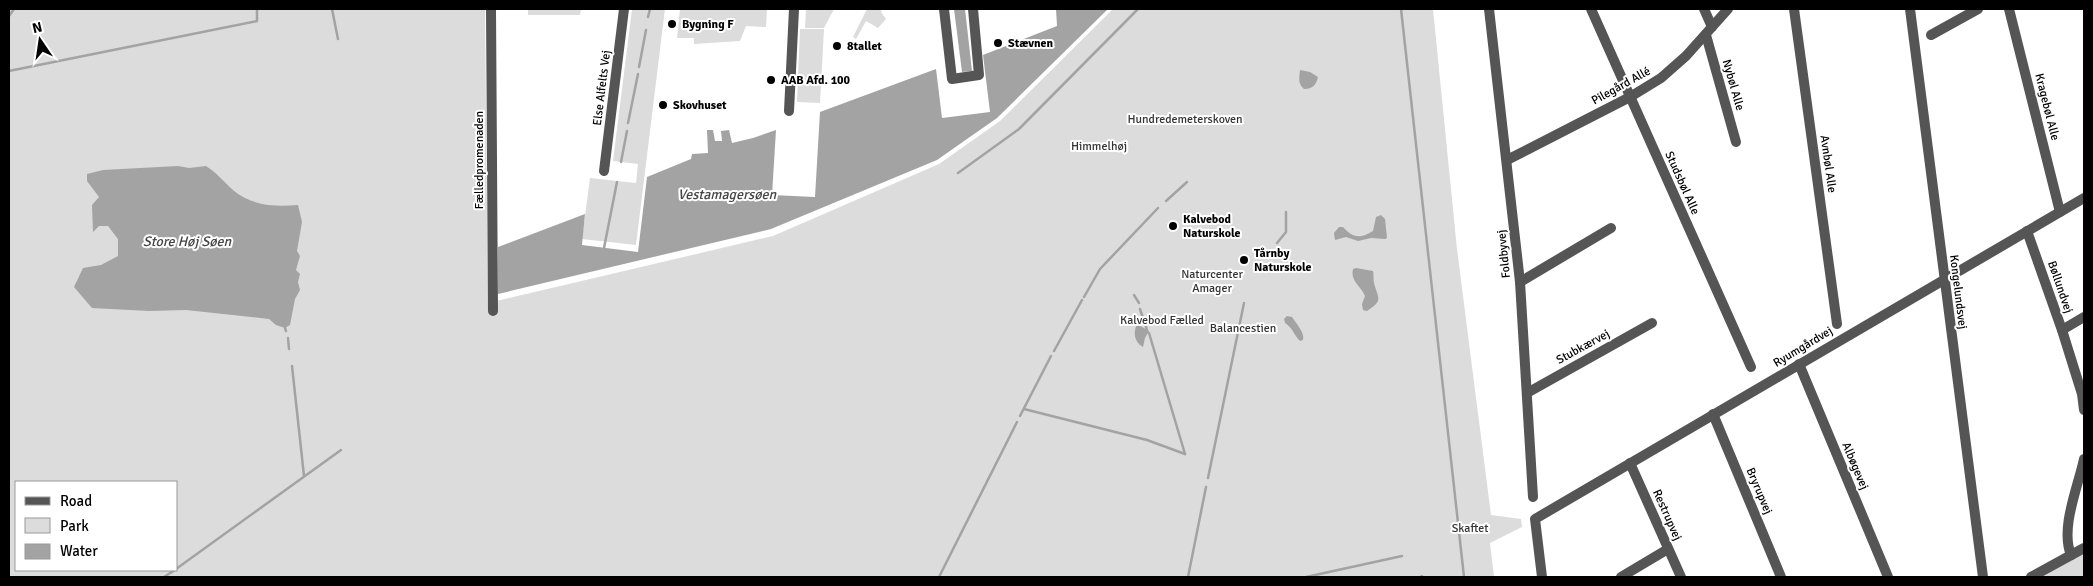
<svg xmlns="http://www.w3.org/2000/svg" width="2093" height="586" viewBox="0 0 2093 586" font-family="Signika,sans-serif">
<rect width="100%" height="100%" fill="#fff"/>
<g fill="#dcdcdc" fill-rule="evenodd">
<path d="M9 9H485L488 303 773 236 939 164 1000 121 1113 9H1433L1457 249 1491 515 1521 519 1522 527 1490 543 1494 577H9ZM16 482H176V570H16Z"/>
<path d="M528 9H581L580 15H528Z"/>
<path d="M632 9H665L636 245 582 239 590 178 636 183 638 164 613 161Z"/>
<path d="M680 9H767L766 27 746 26 740 41 694 44V38H677Z"/>
<path d="M806 9H834L824 28H805Z"/>
<path d="M867 9H882L881 12 886 19 878 28 866 21 856 39 853 37Z"/>
<path d="M800 29H824L820 103 797 102Z"/>
<path d="M2084 553V577H2042Z"/>
</g>
<g fill="#a3a3a3">
<path d="M954 9H965L972 71 962 72Z"/>
<path d="M1056 9H1108L997 118 937 160 771 229 498 294V247L585 214 582 245 638 252 647 177 691 159 692 154 708 153 707 130H713L715 141H722L721 131 729 130 732 143 753 138 776 130 772 195 815 197 820 112 936 69 942 118 990 112 983 55 1057 26Z"/>
<path d="M1300 70 1310 72 1318 77C1316 85 1313 89 1304 89 1298 84 1299 78 1300 70Z"/>
<path d="M178 166 189 168 206 166C217 173 224 182 233 190 252 206 275 207 298 205L302 222 297 251 300 256 296 270 300 274 298 282 300 290 295 299 290 325 285 328 276 325 269 319 186 310 149 311 92 308 74 287 83 268 101 265 118 256V239L108 226H99L93 232 92 205 99 197 87 181V174L103 170Z"/>
<path d="M1381 215 1385 219 1387 238 1385 239 1371 238 1358 241 1346 237 1335 240 1334 233 1339 227H1343C1353 238 1360 239 1373 231L1376 217Z"/>
<path d="M1356 268 1373 271C1374 275 1373 279 1374 283 1378 299 1384 300 1367 311L1363 310 1362 304 1365 296C1361 286 1350 281 1353 269Z"/>
<path d="M1287 316 1292 317C1296 323 1305 333 1303 340L1300 341C1294 335 1292 327 1285 323L1284 319Z"/>
<path d="M1137 324 1149 331 1145 338 1143 347C1134 342 1133 332 1137 324Z"/>
</g>
<g fill="none" stroke-linecap="round" stroke-linejoin="round">
<g stroke="#a3a3a3" stroke-width="2.5">
<path d="M332 9 338 39"/>
<path d="M1401 9 1464 577"/>
<path d="M9 16 14 9"/>
<path d="M648 17 650 9"/>
<path d="M639 67 646 30"/>
<path d="M9 71 257 21V9"/>
<path d="M628 123 638 74"/>
<path d="M621 162 627 131"/>
<path d="M958 173 1019 129 1138 9"/>
<path d="M1166 201 1187 182"/>
<path d="M1277 243 1286 232V212"/>
<path d="M604 248 617 182"/>
<path d="M1134 295 1139 303"/>
<path d="M1084 297 1100 269 1158 208"/>
<path d="M1140 309 1147 330"/>
<path d="M285 328 286 331"/>
<path d="M1149 333 1185 454"/>
<path d="M288 338 289 349"/>
<path d="M1054 351 1082 300"/>
<path d="M292 366 304 476"/>
<path d="M1024 409 1147 440 1185 454"/>
<path d="M1020 416 1051 356"/>
<path d="M1208 478 1244 303"/>
<path d="M176 569 341 450"/>
<path d="M164 577 175 570"/>
<path d="M939 577 1017 422"/>
<path d="M1188 577 1206 487"/>
<path d="M1306 577 1402 556"/>
<path d="M1420 577 1422 576"/>
</g>
<g stroke="#555" stroke-width="10">
<path d="M491 9 493 311"/>
<path d="M944 9 952 79 979 75 973 9"/>
<path d="M1489 9 1520 282 1533 497"/>
<path d="M1591 9 1751 367"/>
<path d="M1704 9 1712 27"/>
<path d="M1794 9 1837 324"/>
<path d="M1910 9 1983 577"/>
<path d="M2009 9 2060 212"/>
<path d="M1706 35 1736 142"/>
<path d="M1931 35 1978 9"/>
<path d="M789 111 794 9"/>
<path d="M1507 160 1630 97 1661 78 1686 56 1728 9"/>
<path d="M604 171 624 9"/>
<path d="M2027 231 2062 330 2082 394 2084 410"/>
<path d="M1520 282 1611 228"/>
<path d="M2062 330 2084 317"/>
<path d="M1799 364 1888 577"/>
<path d="M1527 393 1652 323"/>
<path d="M1713 414 1781 577"/>
<path d="M1630 463 1681 577"/>
<path d="M2071 555C2060 528 2078 487 2084 459"/>
<path d="M1542 577 1535 519 2084 198"/>
<path d="M1621 577 1668 549"/>
<path d="M2031 577 2084 548"/>
</g>
</g>
<g fill="#000" stroke="#fff" stroke-width="2">
<circle cx="672" cy="24" r="5"/>
<circle cx="998" cy="43" r="5"/>
<circle cx="837" cy="46" r="5"/>
<circle cx="771" cy="80" r="5"/>
<circle cx="663" cy="105" r="5"/>
<circle cx="1173" cy="226" r="5"/>
<circle cx="1244" cy="260" r="5"/>
</g>
<g text-anchor="middle" dominant-baseline="central" stroke-width="4" stroke-linejoin="round" paint-order="stroke">
<g font-size="12" font-weight="bold" fill="#000" stroke="#fff" text-anchor="start">
<text x="682" y="24">Bygning F</text>
<text x="1008" y="43">Stævnen</text>
<text x="847" y="46">8tallet</text>
<text x="781" y="80">AAB Afd. 100</text>
<text x="673" y="105">Skovhuset</text>
<text x="1183" y="219">Kalvebod<tspan x="1183" dy="14">Naturskole</tspan></text>
<text x="1254" y="253">Tårnby<tspan x="1254" dy="14">Naturskole</tspan></text>
</g>
<g font-size="12" fill="#000" stroke="#fff">
<text transform="translate(1733 85) rotate(74)">Nybøl Alle</text>
<text transform="translate(1621 86) rotate(-29)">Pilegård Allé</text>
<text transform="translate(602 88) rotate(-83)">Else Alfelts Vej</text>
<text transform="translate(2047 107) rotate(76)">Kragebøl Alle</text>
<text transform="translate(479 160) rotate(-90)">Fælledpromenaden</text>
<text transform="translate(1828 164) rotate(82)">Avnbøl Alle</text>
<text transform="translate(1682 183) rotate(66)">Studsbøl Alle</text>
<text transform="translate(1504 254) rotate(-96)">Foldbyvej</text>
<text transform="translate(2060 287) rotate(71)">Bøllundvej</text>
<text transform="translate(1958 292) rotate(83)">Kongelundsvej</text>
<text transform="translate(1583 347) rotate(-29)">Stubkærvej</text>
<text transform="translate(1803 347) rotate(-31)">Ryumgårdvej</text>
<text transform="translate(1855 466) rotate(67)">Albøgevej</text>
<text transform="translate(1759 491) rotate(67)">Bryrupvej</text>
<text transform="translate(1667 515) rotate(66)">Restrupvej</text>
</g>
<g font-size="12" fill="#333" stroke="#fff">
<text x="1185" y="119">Hundredemeterskoven</text>
<text x="1099" y="146">Himmelhøj</text>
<text x="1212" y="274">Naturcenter<tspan x="1212" dy="14">Amager</tspan></text>
<text x="1162" y="320">Kalvebod Fælled</text>
<text x="1243" y="328">Balancestien</text>
<text x="1470" y="528">Skaftet</text>
</g>
<g font-size="14" font-style="italic" fill="#444" stroke="#fff">
<text x="727" y="194">Vestamagersøen</text>
<text x="187" y="241">Store Høj Søen</text>
</g>
</g>
<rect width="2093" height="586" fill="none" stroke="#000000" stroke-width="20"/>
<rect x="15" y="481" width="162" height="90" fill="#ffffff" stroke="#999999"/>
<rect x="25" y="497" width="25" height="8" fill="#555555" stroke="#999999"/>
<text x="60" y="506" font-size="15" fill="#000000">Road</text>
<rect x="25" y="518" width="25" height="15" fill="#dcdcdc" stroke="#999999"/>
<text x="60" y="531" font-size="15" fill="#000000">Park</text>
<rect x="25" y="544" width="25" height="15" fill="#a3a3a3" stroke="#999999"/>
<text x="60" y="556" font-size="15" fill="#000000">Water</text>
<g transform="translate(40 40) rotate(347)" stroke="#ffffff" stroke-width="4" paint-order="stroke">
<path d="M0-4L9 19L0 12L-9 19Z" fill="#000000"/>
<text y="-8" font-size="14" font-weight="bold" text-anchor="middle" fill="#000000">N</text>
</g>
</svg>
